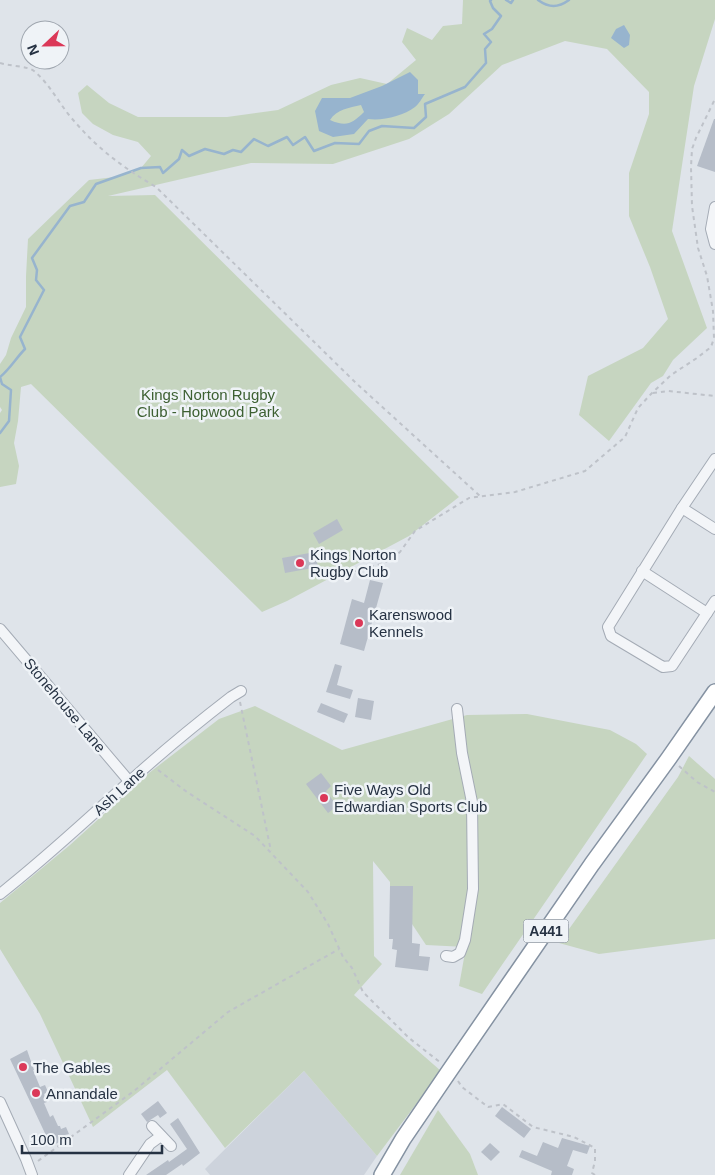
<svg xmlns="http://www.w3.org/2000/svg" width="715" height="1175" viewBox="0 0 715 1175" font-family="Helvetica,sans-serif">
<rect width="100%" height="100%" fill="#dfe4ea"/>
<path fill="#cdd3dc" d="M304 1071 377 1156 364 1175H210L205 1169Z"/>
<g fill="#c6d5c0">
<path d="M463 0H715V19L694 86 672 231 707 328 673 360 663 376 651 383 609 441 579 415 588 376 643 348 668 319 650 267 629 216V173L649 114V92L607 49 565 41 502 65 449 114 409 139 333 164 251 163 108 196 155 195 459 497 409 536 287 601 262 612 31 384 21 387 18 421 14 443 19 466 16 484 0 487V413L2 410 0 407V364L6 355 11 338 26 307V276L28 239 89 180 115 177 141 168 151 156 138 142 113 135 93 124 82 113 78 93 87 85 109 103 138 117H227L278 110 331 85 360 78 387 84 416 60 402 42 407 28 432 40 443 26 462 24Z"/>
<path d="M255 706 342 750 467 715 527 714 610 730 636 744 647 754 482 994 459 986 466 947 426 945 412 924V886H390V882L373 861 374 956 382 964 354 995 441 1071 377 1156 304 1071 225 1148 167 1070 93 1127 40 1014 0 949V903L70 845 149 773 219 719Z"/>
<path d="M689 756 715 779V939L599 954 559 943 678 777Z"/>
<path d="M438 1110 470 1154 478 1175H400Z"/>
</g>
<g fill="#97b4ce" fill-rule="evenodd">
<path d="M624 25 630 35 629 45 624 48 611 38 616 29Z"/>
<path d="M410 72 418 80V94H425C422 98 419 104 415 107 403 116 383 121 368 119L354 134 333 137 319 131 315 111 322 98H350L382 86ZM361 105 364 112C352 124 346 127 330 120 337 109 349 108 361 105Z"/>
</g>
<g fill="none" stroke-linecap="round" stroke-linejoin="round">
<g stroke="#97b4ce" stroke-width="2.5">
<path d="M506 0 511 3 513 0"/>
<path d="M538 0C549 8 558 8 569 0"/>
<path d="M0 433 9 421 11 390 2 384 0 377C10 369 16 358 25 349L20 337 44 290 36 280 37 270 32 258 70 206 84 202 96 184 141 168 160 167 163 173 179 159 182 150 189 156 205 149 224 154 233 150 241 152 254 139 268 146 287 137 293 145 305 137 314 151 335 143 359 144 369 131 382 126 414 128 426 117 425 104 465 87 486 63 485 49 491 42 484 34 492 29 501 16 493 8 490 1 491 0"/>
</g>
</g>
<g fill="#b6bdc8">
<path d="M714 119H715V172L697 166Z"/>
<path d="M337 519 343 530 319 544 313 533Z"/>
<path d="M315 552 318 567 285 573 282 558Z"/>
<path d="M370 580 383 583 364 651 340 644 352 599 364 603Z"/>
<path d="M335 664 342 666 337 685 353 690 350 699 326 692Z"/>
<path d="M358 698 374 701 371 720 355 717Z"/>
<path d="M321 703 348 714 344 723 317 712Z"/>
<path d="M321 773 331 786 326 791 337 806 328 813 306 784Z"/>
<path d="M390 886H413L412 943 420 944 419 956 430 957 428 971 395 967 397 950 392 949 393 939H389Z"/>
<path d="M27 1050 34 1070H33L40 1087 45 1085 48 1092 44 1094 47 1102 44 1103 50 1117 53 1115 58 1126H60L61 1129 66 1127 69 1134 65 1135 66 1139 51 1146 10 1059Z"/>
<path d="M158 1101 167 1113 160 1118 158 1115 147 1122 141 1114Z"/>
<path d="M502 1107 531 1129 524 1138 495 1116Z"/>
<path d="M178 1118 200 1153 183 1166 182 1164 166 1175H146L168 1160 169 1162 187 1149 170 1124Z"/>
<path d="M562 1138 590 1146 587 1154 573 1150 567 1166 574 1169 572 1175H551L552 1171 519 1157 522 1150 537 1156 543 1142 558 1148Z"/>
<path d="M490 1143 500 1152 491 1161 481 1152Z"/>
</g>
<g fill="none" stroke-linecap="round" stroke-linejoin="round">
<defs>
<g id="minor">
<path d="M715 207 711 229 715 244"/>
<path d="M715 459 682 508 715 529"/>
<path d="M682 508 608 627 611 636 663 667 672 666 715 601"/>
<path d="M642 571 707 613"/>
<path d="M0 629 129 781"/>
<path d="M0 894C45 859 86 820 129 782 162 752 196 724 231 697L241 691"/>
<path d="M446 956 453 957 460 953 465 940 473 889 472 802 462 753 457 709"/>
<path d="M0 1102 26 1159 32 1175"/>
<path d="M152 1126 171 1146"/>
<path d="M129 1175 150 1144 161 1136"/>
</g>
<path id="highway" d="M382 1175 403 1139 450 1070 592 864 669 758 715 692"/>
</defs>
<use href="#minor" stroke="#a4abb5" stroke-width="12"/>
<use href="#highway" stroke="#8592a2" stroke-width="18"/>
<g stroke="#bec2c9" stroke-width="2" stroke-dasharray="4 4" stroke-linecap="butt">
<path d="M0 63C9 66 28 66 34 71 51 85 60 106 75 122 99 150 124 168 156 187L356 383 480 496"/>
<path d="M653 393 668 391 715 396"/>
<path d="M315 576 362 570 384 563 400 552 415 531 469 498 515 492 585 471 625 437 638 408 651 394 671 375 697 358 711 347 714 338 713 311 707 276 698 248 692 206 691 167 692 149 696 138 715 99"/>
<path d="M240 702 271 851"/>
<path d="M679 766 697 782 715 792"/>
<path d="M158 770 187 792 255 836 308 892 328 924 343 957 352 968 363 992 409 1038 441 1063"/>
<path d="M458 1081 462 1087 488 1107 503 1104 533 1127 574 1137 595 1148V1161L592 1173 595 1175"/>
<path d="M38 1161 134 1091 228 1012 339 949"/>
</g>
<use href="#minor" stroke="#f3f5f8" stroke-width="10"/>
<use href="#highway" stroke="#fff" stroke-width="15"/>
</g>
<g fill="#db3858" stroke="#eff3f7" stroke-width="2">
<circle cx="300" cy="563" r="5"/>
<circle cx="359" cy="623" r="5"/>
<circle cx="324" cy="798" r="5"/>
<circle cx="23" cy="1067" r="5"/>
<circle cx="36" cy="1093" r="5"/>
</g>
<g text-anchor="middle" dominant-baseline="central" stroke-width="5" stroke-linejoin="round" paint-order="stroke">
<rect fill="#eff3f7" stroke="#626c79" stroke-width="1" x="523.5" y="919.5" width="45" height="23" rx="4"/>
<g font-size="14" font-weight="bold" fill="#263243">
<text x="546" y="931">A441</text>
</g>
<g font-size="15" fill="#3d6032" stroke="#eff3f7">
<text x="208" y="394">Kings Norton Rugby<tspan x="208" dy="17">Club - Hopwood Park</tspan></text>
</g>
<g font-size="15" fill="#263243" stroke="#eff3f7" text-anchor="start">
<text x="310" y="554">Kings Norton<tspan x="310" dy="17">Rugby Club</tspan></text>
<text x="369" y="614">Karenswood<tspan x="369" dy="17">Kennels</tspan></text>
<text x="334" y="789">Five Ways Old<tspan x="334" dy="17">Edwardian Sports Club</tspan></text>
<text x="33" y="1067">The Gables</text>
<text x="46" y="1093">Annandale</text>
</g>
<g font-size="15" fill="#263243" stroke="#eff3f7">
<text transform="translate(65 705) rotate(50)">Stonehouse Lane</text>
<text transform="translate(119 791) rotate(-42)">Ash Lane</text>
</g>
</g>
<g transform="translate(45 45) rotate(248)"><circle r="24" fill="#eff3f7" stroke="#9fa6af"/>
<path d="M0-4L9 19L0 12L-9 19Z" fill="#db3858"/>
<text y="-8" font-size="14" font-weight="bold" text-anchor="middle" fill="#263243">N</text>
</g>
<path d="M22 1145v8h140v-8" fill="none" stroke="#263243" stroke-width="2.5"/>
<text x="30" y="1145" font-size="15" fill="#263243" stroke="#eff3f7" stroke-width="4" paint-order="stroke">100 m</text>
</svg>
